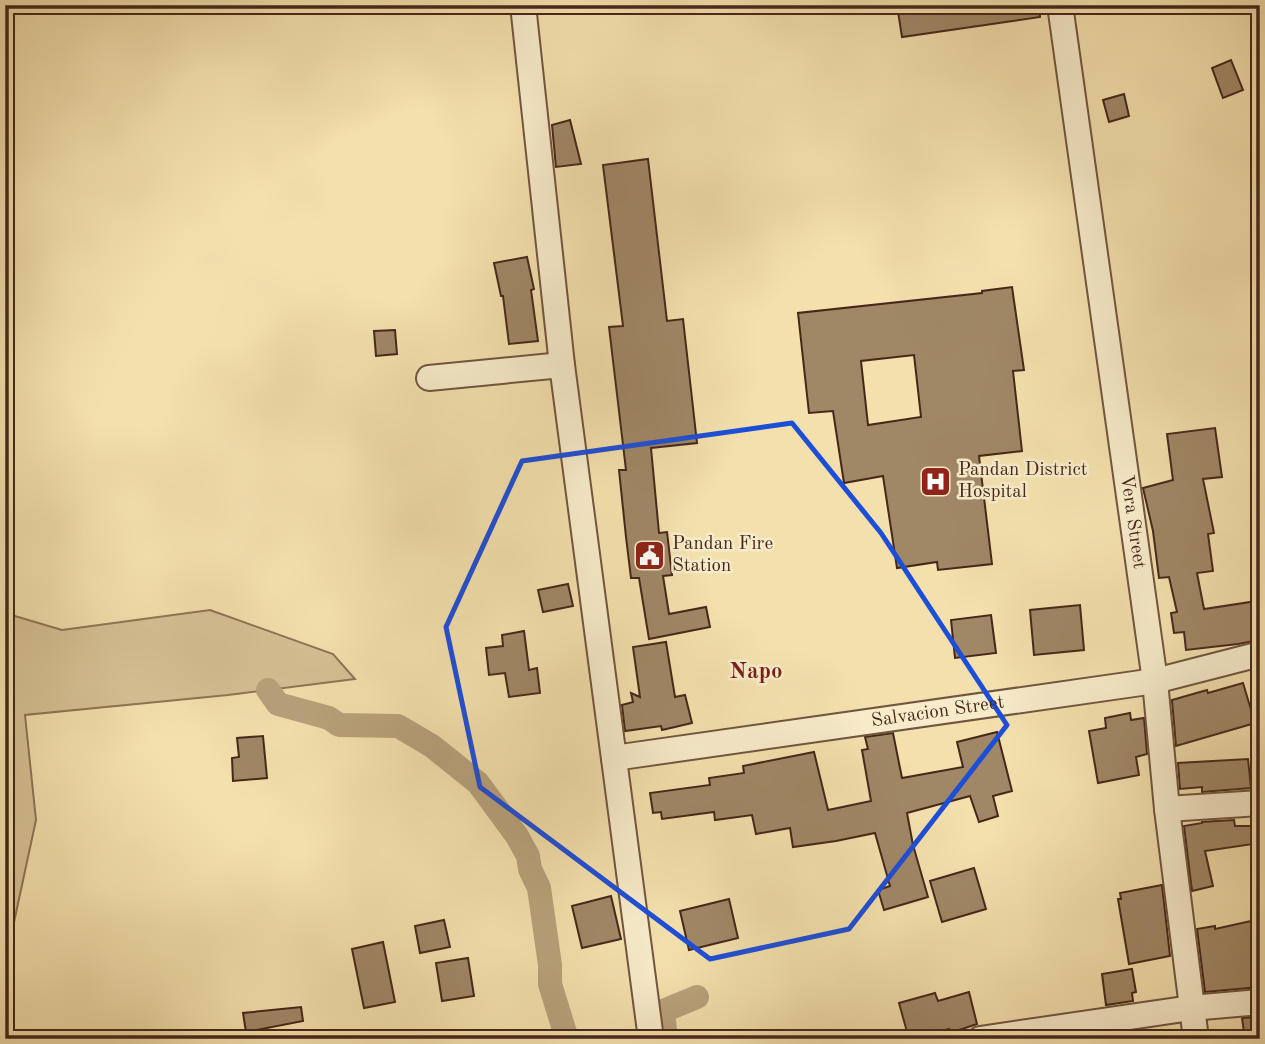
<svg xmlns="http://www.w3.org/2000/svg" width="1265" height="1044" viewBox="0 0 1265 1044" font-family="'Old Standard TT',serif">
<rect width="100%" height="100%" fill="#f3e0ad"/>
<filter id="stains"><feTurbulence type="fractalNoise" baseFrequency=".00286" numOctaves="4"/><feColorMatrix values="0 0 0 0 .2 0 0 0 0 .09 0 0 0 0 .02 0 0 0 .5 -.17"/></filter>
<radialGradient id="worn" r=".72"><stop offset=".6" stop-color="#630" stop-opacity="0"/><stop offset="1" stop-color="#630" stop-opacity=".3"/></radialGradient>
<path fill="#d6c194" stroke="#8e7457" stroke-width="2" d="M210 610 333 654 355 679 228 695 25 715 36 820 5 964V613L62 630Z"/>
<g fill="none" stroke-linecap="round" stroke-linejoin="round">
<g stroke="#b8a17b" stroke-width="24">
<path d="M268 690 278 704 329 718 339 725 398 726 432 746 478 783 517 836 528 856 530 869 539 888 550 965V984L567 1039"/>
<path d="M666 1039 663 1011 697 997"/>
</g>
</g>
<g fill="#a08766" stroke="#46271a" stroke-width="2" fill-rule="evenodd">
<path d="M897 5H1039L1040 17 902 37Z"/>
<path d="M1231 60 1243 90 1223 98 1212 68Z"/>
<path d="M1124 94 1129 116 1109 122 1103 100Z"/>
<path d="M570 120 581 164 556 167 552 125Z"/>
<path d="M648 159 667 321 683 319 697 443 651 448 659 533 667 532 672 575 663 576 669 614 706 607 710 627 649 639 639 578H631L626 537 619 470H626L609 327 623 326 603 165Z"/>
<path d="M527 257 534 289 531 290 538 341 509 344 503 296H501L494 263Z"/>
<path d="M1012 287 1024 370 1013 371 1022 451 979 456 992 564 938 570 937 562 897 568 883 476 844 483 833 411 809 413 798 313 982 293V291ZM914 355 921 417 868 425 861 361Z"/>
<path d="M395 330 397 354 376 356 374 331Z"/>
<path d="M1215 428 1222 477 1203 479 1214 533 1208 534 1213 571 1197 573 1204 609 1257 601 1260 616V640L1238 644 1186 650 1184 632 1174 633 1171 613 1177 612 1169 577 1159 578 1153 531 1143 488 1173 480 1167 434Z"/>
<path d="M568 584 573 606 543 612 538 590Z"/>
<path d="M1080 605 1084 650 1034 655 1030 610Z"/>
<path d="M991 615 996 653 955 658 951 620Z"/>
<path d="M524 631 529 670 537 668 540 693 509 697 505 673 489 675 486 648 503 646 502 635Z"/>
<path d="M666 642 675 697 685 695 692 723 662 730 661 726 625 731 622 705 633 702 631 693 640 697 633 647Z"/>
<path d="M1243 683 1255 723 1176 746 1172 700 1207 690 1208 693Z"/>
<path d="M1130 713 1131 720 1144 718 1147 754 1136 757 1139 775 1098 783 1089 731 1106 728 1105 718Z"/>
<path d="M997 732 1012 791 993 796 998 816 979 822 970 796 907 813 913 845 928 897 884 910 878 890 890 886 875 833 836 841 793 847 790 828 756 834 752 815 715 820 714 812 662 819 661 812 653 813 650 793 710 785 709 778 744 773 743 766 814 752 828 810 871 801 862 750 868 749 865 737 893 733 902 778 963 767 957 742Z"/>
<path d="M263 736 267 778 233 781 232 758 239 757 237 738Z"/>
<path d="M1248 759 1251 788 1202 792V787L1180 789 1178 763Z"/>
<path d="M1234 820 1235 826H1260V843L1205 851 1213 886 1192 891 1184 826 1202 823V822Z"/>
<path d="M974 868 986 909 942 922 930 881Z"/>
<path d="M1162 885 1170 956 1129 964 1118 899H1121L1120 893Z"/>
<path d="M611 896 621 939 582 948 572 906Z"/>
<path d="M729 899 738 938 689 950 680 911Z"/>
<path d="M1260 919V987L1205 992 1197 929 1215 926V929Z"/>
<path d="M444 920 450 947 420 953 415 926Z"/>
<path d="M383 942 395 1002 364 1008 352 949Z"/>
<path d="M468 958 474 996 442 1001 436 963Z"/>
<path d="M1132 969 1136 992 1132 993 1133 1001 1106 1005 1102 974Z"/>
<path d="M969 992 977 1024 950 1033 949 1029 909 1039 899 1003 935 993 938 1001Z"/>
<path d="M301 1007 303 1021 246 1032 243 1013Z"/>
<path d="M1260 1017V1039H1245L1242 1018Z"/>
</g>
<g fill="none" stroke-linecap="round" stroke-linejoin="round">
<defs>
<g id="minor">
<path d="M523 5 562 365 651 1039"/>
<path id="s1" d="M1060 5 1155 681 1167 809 1196 1039"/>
<path d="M429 378 562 365"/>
<path id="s2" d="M614 758 1155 681 1260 654"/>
<path d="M1167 809 1260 803"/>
<path d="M980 1039 1191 1008 1260 1002"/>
</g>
</defs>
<use href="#minor" stroke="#71553f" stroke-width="28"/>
<use href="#minor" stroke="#f7ebca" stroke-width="24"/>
</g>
<path fill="none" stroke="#1d4ed8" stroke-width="5" stroke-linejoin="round" d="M792 423 881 533 1007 725 849 929 710 959 480 787 446 627 522 461Z"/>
<defs>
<symbol id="hospital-square" viewBox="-11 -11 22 22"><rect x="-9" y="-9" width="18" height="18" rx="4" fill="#8f2418" stroke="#f7ebca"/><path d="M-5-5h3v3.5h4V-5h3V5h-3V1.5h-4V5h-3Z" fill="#fff"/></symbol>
<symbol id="civic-square" viewBox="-11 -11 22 22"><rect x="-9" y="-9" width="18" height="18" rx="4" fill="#8f2418" stroke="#f7ebca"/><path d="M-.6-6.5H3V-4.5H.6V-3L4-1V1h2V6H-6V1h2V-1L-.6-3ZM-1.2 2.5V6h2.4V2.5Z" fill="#fff"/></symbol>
</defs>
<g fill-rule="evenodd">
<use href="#hospital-square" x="918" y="464" width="35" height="35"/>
<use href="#civic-square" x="632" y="538" width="35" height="35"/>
</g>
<g text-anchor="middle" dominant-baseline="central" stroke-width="5" stroke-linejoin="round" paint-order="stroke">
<g font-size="19" fill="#46271a" stroke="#f7ebca" text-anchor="start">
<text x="958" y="470">Pandan District<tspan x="958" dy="22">Hospital</tspan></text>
<text x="672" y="544">Pandan Fire<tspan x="672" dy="22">Station</tspan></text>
</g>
<g font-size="19" fill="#46271a" stroke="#f7ebca">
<text stroke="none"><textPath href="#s1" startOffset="522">Vera Street</textPath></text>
<text stroke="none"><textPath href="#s2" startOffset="327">Salvacion Street</textPath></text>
</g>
<g font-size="23" font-weight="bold" fill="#7a1f14" stroke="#f7ebca">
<text x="756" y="671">Napo</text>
</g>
</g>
<rect width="1265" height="1044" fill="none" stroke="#f3e0ad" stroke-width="28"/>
<rect x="7" y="7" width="1251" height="1030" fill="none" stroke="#46271a" stroke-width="3.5"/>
<rect x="14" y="14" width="1237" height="1016" fill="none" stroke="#46271a" stroke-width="2"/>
<rect width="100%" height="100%" filter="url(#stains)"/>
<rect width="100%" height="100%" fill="url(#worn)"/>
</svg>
